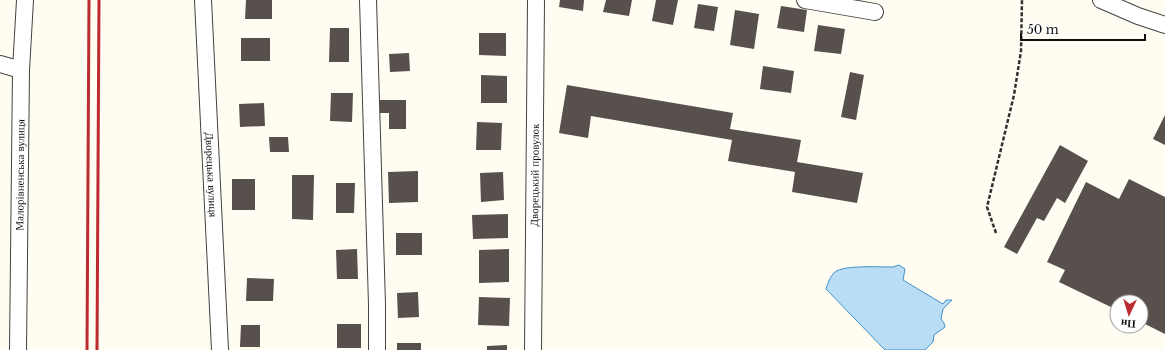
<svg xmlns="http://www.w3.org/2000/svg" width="1165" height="350" viewBox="0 0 1165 350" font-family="'Libre Baskerville',serif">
<rect width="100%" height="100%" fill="#fffcf1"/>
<path fill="#b8ddf4" stroke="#4191c9" d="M899 265 905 269 903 280 943 304 946 300H952L943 309 941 319 944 323 945 327 934 335 933 342 925 350H885L826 289C828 283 830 276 835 272 843 265 880 267 893 267Z"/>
<g fill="#57504c">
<path d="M246 0H272V19H245Z"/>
<path d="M560 0H584L583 11 559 7Z"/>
<path d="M606 0H632L629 16 603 12Z"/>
<path d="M656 0H678L673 25 652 21Z"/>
<path d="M698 4 718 7 714 31 694 28Z"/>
<path d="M781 6 807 10 804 32 777 28Z"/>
<path d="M735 10 759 14 754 49 730 45Z"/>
<path d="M818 25 845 29 841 54 814 51Z"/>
<path d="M330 28H349V62H329Z"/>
<path d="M479 33H506V56L479 55Z"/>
<rect x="241" y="38" width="29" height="23"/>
<path d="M409 53 410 71 390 72 389 54Z"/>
<path d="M763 66 794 71 791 93 760 89Z"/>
<path d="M850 72 864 75 856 120 841 117Z"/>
<path d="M481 75 507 76V103H481Z"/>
<path d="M567 85 733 113 730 129 801 140 797 162 863 173 857 203 792 192 795 172 728 161 732 140 591 116 588 138 559 133Z"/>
<path d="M331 93H353L352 122 330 121Z"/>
<path d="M379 100H406V129H389V113H379Z"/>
<path d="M264 103 265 126 240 127 239 104Z"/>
<path d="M1165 115V145L1153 139Z"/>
<path d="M477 122 502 123 501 150H476Z"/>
<path d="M269 137H288L289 152H270Z"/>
<path d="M1060 145 1088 161 1065 203 1057 198 1044 221 1037 218 1017 254 1004 247Z"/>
<path d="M418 171V202L389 203 388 172Z"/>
<path d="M503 172 504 200 481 202 480 173Z"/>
<path d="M292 175H314L313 220 292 219Z"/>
<rect x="232" y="179" width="23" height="31"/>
<path d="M1129 179 1165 197V334L1141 322V302H1117V310L1059 282 1065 270 1047 262 1086 182 1119 199Z"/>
<path d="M336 183H355L354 213H336Z"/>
<path d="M508 214V238L473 239 472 215Z"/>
<rect x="396" y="233" width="26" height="22"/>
<path d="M357 249 358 279H337L336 250Z"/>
<path d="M509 249V282L479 283V250Z"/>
<path d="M247 278 274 279 273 301H246Z"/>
<path d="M418 292 419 317 398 318 397 293Z"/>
<path d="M479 297 510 298 509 326 478 325Z"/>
<rect x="337" y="324" width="24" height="24"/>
<path d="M241 325H260V347H240Z"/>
<rect x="397" y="343" width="24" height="7"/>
<path d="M507 345V350H487V346Z"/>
</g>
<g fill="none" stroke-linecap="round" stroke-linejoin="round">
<defs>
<g id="minor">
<path id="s1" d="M203 0 220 350"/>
<path d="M368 0 377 305V350"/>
<path d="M805 0 875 12"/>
<path d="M1101 0 1138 16 1165 25"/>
<path d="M0 64 21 70"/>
<path id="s2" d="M18 350 21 70 25 0"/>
<path id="s3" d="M533 350 536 0"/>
</g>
</defs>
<use href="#minor" stroke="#424242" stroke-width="18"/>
<path stroke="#313131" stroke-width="2.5" stroke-dasharray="4 2" stroke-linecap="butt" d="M996 233 987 207 1014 95 1021 51 1022 0"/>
<use href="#minor" stroke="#fff" stroke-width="16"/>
<g stroke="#bb2b30" stroke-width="3">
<path d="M87 350 89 0"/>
<path d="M97 350 99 0"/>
</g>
</g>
<g text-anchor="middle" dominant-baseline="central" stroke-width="4" stroke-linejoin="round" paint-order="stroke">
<g font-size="11" fill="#0f0f0f" stroke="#fff">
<text stroke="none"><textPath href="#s2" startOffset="175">Малорівненська вулиця</textPath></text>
<text stroke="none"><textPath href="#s1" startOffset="175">Дворецька вулиця</textPath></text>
<text stroke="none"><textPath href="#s3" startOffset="175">Дворецький провулок</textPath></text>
</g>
</g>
<g transform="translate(1129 314) rotate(184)"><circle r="19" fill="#ffffff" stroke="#9f9f9f"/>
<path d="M0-3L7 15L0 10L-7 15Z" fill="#bb2b30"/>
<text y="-6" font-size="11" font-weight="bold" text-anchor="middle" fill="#0f0f0f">Пн</text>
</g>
<path d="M1021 34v6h124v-6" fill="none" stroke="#0f0f0f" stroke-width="2"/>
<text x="1027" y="34" font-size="12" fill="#0f0f0f" stroke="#ffffff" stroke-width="3" paint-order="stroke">50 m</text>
</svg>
